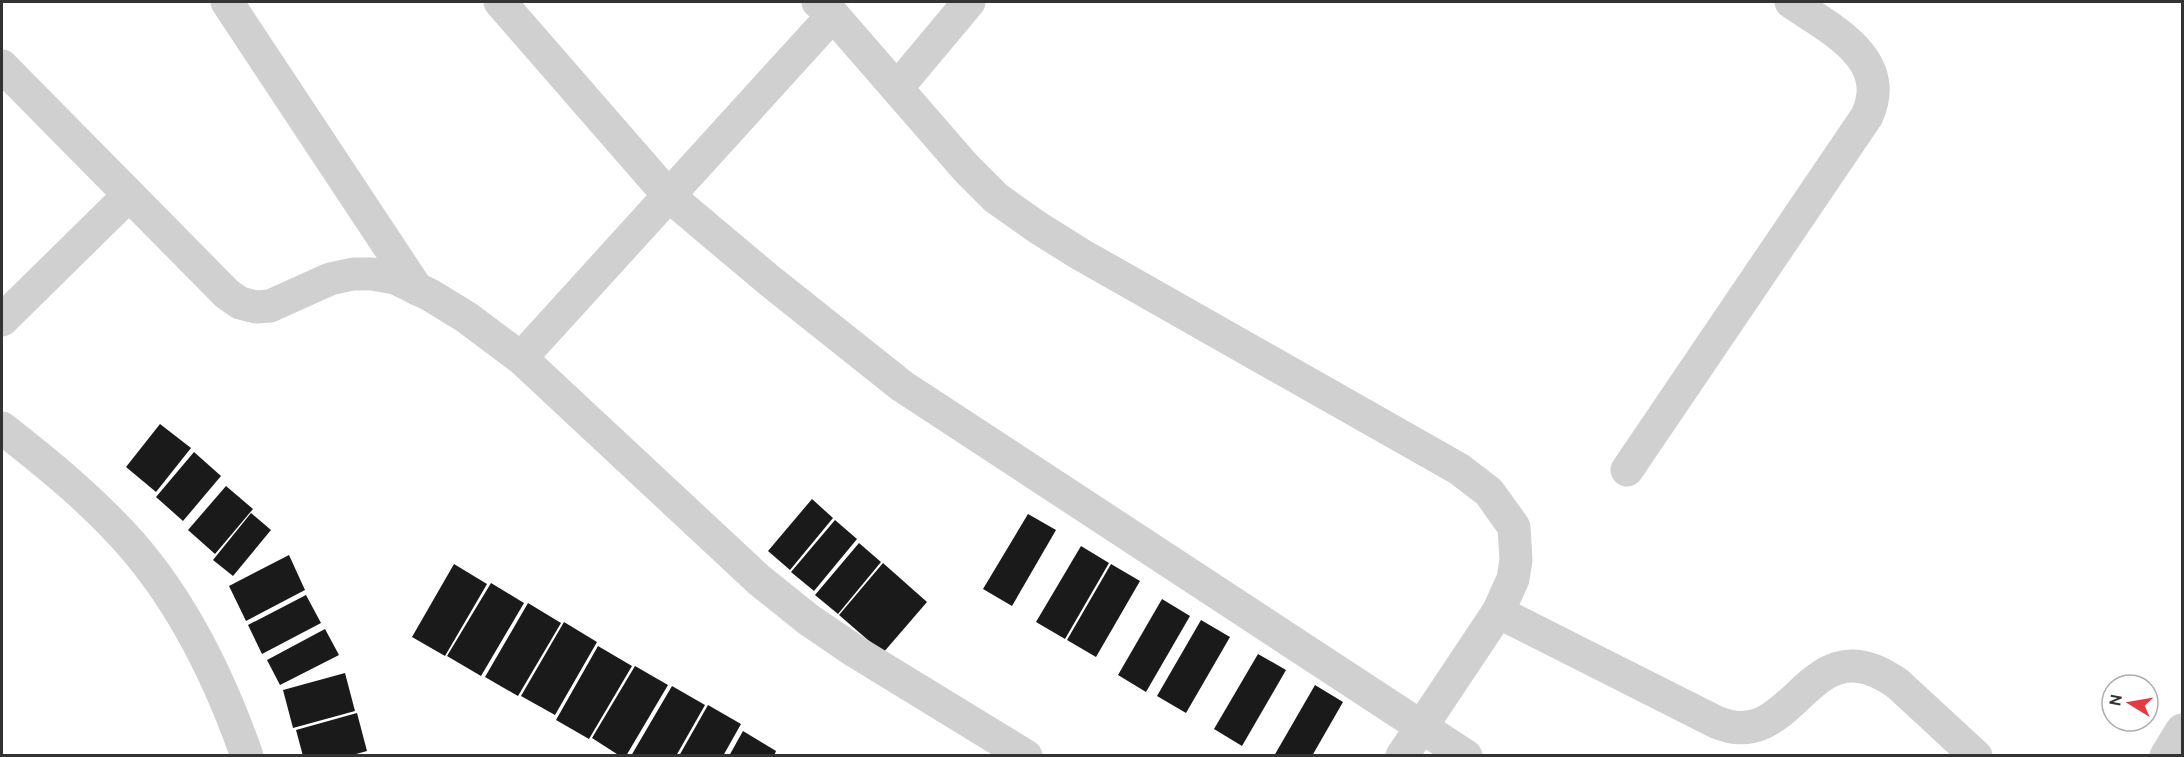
<svg xmlns="http://www.w3.org/2000/svg" width="2184" height="757" viewBox="0 0 2184 757" font-family="Cabin,sans-serif">
<rect width="100%" height="100%" fill="#fff"/>
<g fill="#1a1a1a">
<path d="M160 424 191 448 156 492 126 467Z"/>
<path d="M194 452 221 476 183 521 156 497Z"/>
<path d="M226 486 253 509 215 554 188 530Z"/>
<path d="M812 499 833 518 790 570 768 551Z"/>
<path d="M251 513 271 530 233 576 213 560Z"/>
<path d="M1028 514 1056 530 1012 606 983 589Z"/>
<path d="M835 520 857 539 814 591 791 572Z"/>
<path d="M859 543 881 562 838 614 815 595Z"/>
<path d="M1081 546 1109 563 1065 639 1036 622Z"/>
<path d="M289 555 305 590 246 621 229 586Z"/>
<path d="M883 563 927 602 883 653 839 615Z"/>
<path d="M454 564 487 584 445 656 412 637Z"/>
<path d="M1111 564 1140 581 1096 657 1067 640Z"/>
<path d="M491 583 524 603 481 676 447 656Z"/>
<path d="M306 595 321 623 262 654 248 625Z"/>
<path d="M1162 599 1190 616 1146 692 1118 675Z"/>
<path d="M528 603 561 623 518 696 485 677Z"/>
<path d="M1201 620 1230 637 1186 713 1157 696Z"/>
<path d="M564 622 597 642 555 715 521 696Z"/>
<path d="M325 629 339 655 280 685 267 660Z"/>
<path d="M598 646 632 666 589 739 556 720Z"/>
<path d="M1258 654 1286 670 1242 746 1214 729Z"/>
<path d="M635 666 668 685 626 756H620L592 738Z"/>
<path d="M345 673 355 711 293 728 283 690Z"/>
<path d="M1315 685 1343 702 1312 756H1274Z"/>
<path d="M672 686 705 705 676 756H631Z"/>
<path d="M708 705 741 724 723 756H679Z"/>
<path d="M357 713 367 751 349 756H303L296 730Z"/>
<path d="M743 731 776 751 774 756H729Z"/>
</g>
<g fill="none" stroke-linecap="round" stroke-linejoin="round">
<g stroke="#d0d0d0" stroke-width="33">
<path d="M227 2 417 289"/>
<path d="M500 2 669 196 770 281 902 386 1466 756"/>
<path d="M818 2 833 15 966 168 996 198 1037 227 1080 254 1459 469 1489 492 1514 527 1516 560 1513 579 1498 612 1402 756"/>
<path d="M2 66 227 294 240 303 256 307 270 306 330 279 353 274H372L395 278 430 295 466 317 521 358 759 580 809 620 856 652 1026 756"/>
<path d="M897 88 969 2"/>
<path d="M2 320 129 195"/>
<path d="M521 358 833 15"/>
<path d="M2 428C44 461 85 494 122 534 180 596 219 676 247 756"/>
<path d="M1627 470 1867 116C1893 58 1830 29 1791 2"/>
<path d="M1498 612 1716 722C1797 757 1806 618 1898 684L1976 756"/>
<path d="M2166 756 2182 730"/>
</g>
</g>
<rect width="2184" height="757" fill="none" stroke="#333333" stroke-width="6"/>
<g transform="translate(2130 703) rotate(281)"><circle r="28" fill="#ffffff" stroke="#adadad" stroke-width="1.5"/>
<path d="M0-4.5L10 22L0 15L-10 22Z" fill="#e63946"/>
<text y="-9" font-size="16" font-weight="bold" text-anchor="middle" fill="#333333">N</text>
</g>
</svg>
